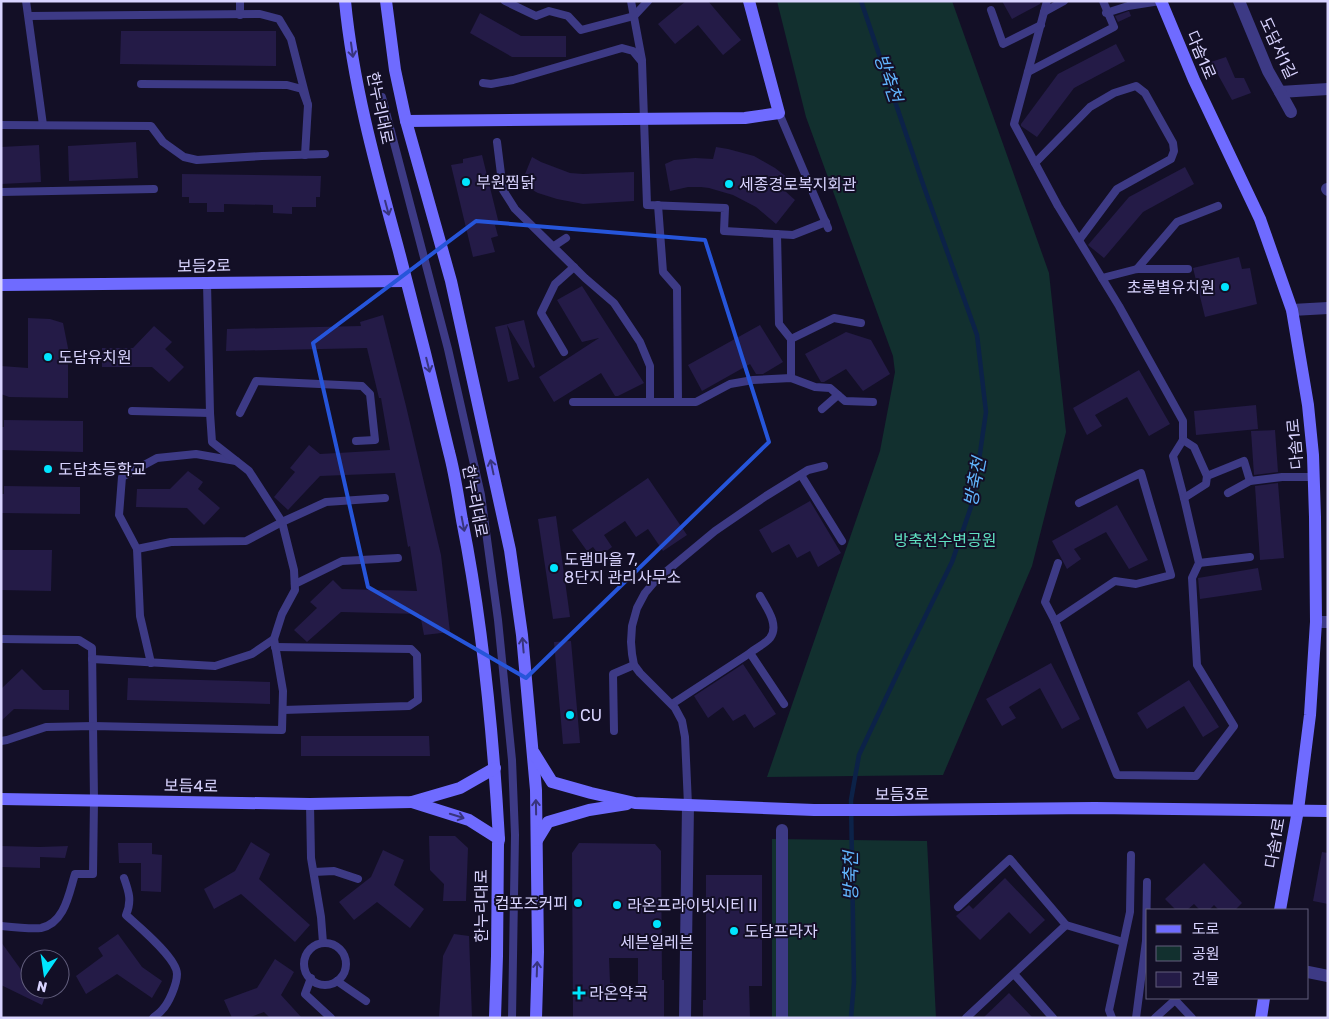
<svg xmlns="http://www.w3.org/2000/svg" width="1329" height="1019" viewBox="0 0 1329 1019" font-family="Rubik,'Noto Sans KR',sans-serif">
<rect width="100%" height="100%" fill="#130f26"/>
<g fill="#12302f">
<path d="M777 1H952L1049 273 1066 432 1032 566 943 775 767 777 880 451 895 372 893 356 806 117Z"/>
<path d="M772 839 927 841 936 1018H772Z"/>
</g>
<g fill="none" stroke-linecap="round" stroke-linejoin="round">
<path stroke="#0c2248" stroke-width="4.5" d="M851 1018 854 982 851 800 859 755 902 664 952 562 973 501 986 412 977 335 924 187 861 1"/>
</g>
<g fill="#241b47" fill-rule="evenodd">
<path d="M686 1H708L741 40 723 55 698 25 675 44 658 24Z"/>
<path d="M1002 1H1041L1040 4 1012 19Z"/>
<path d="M1129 11 1131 16 1118 22 1115 16Z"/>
<path d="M480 13 521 36H566V57H512L470 33Z"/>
<path d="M121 31H276V66L120 64Z"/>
<path d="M1116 44 1125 61 1074 88 1037 137 1021 126V124L1058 74Z"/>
<path d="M1226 57 1235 78H1244L1251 93 1232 100 1211 62Z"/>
<path d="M136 142 138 178 69 181 68 146Z"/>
<path d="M39 145 41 182 1 184V147Z"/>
<path d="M716 147 728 149 754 156 775 168 792 181 785 191 795 200 776 224 756 207 733 195 709 188 701 187H688L670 191 665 164 674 160 695 158 713 159Z"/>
<path d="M482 155 499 224 495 225 498 236 491 238 495 252 473 257 451 165 463 163V159Z"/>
<path d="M532 157 541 162 570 173 583 174 634 172V201L583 204 557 199 538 193 521 184Z"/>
<path d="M1185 167 1194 184 1143 212 1104 258 1088 245 1129 197Z"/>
<path d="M182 174 321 176 320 197H316V207H292V214L273 213V205L224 204V212H207V203H189V197H182Z"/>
<path d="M1239 257 1242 269 1250 268 1257 304 1205 317 1193 268Z"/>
<path d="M582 286 644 383 618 396H615L601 373 554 402 539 377 599 338 582 342 557 300Z"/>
<path d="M383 315 406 406 441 555 450 632 424 635 420 614 341 612 307 642 294 630 317 608 310 602 333 580 342 589 417 591 410 546 408 547 395 473 320 476 288 510 274 497 295 472 290 468 309 445 320 454 390 450 381 398H379L367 348 226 351 227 329 361 326 360 322Z"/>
<path d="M28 318 50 319 63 323 68 348V398L9 397 1 394V366L28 368Z"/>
<path d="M524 320 535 367 533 368 507 325 519 379 508 382 495 327Z"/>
<path d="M760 325 783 362 763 374H756L750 364 702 391 688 365Z"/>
<path d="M154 326 172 342 165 349 184 367 169 382 152 367H102V348H133Z"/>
<path d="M846 332 871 340 890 374 863 391 846 369 824 382H821L805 354Z"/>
<path d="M1139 370 1170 424 1149 436 1127 397 1095 415 1102 426 1087 435 1073 408Z"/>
<path d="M1256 405 1258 429 1196 435 1194 411Z"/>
<path d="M4 420 83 421V452L1 450V427H4Z"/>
<path d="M1275 430 1278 472 1254 475 1251 431Z"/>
<path d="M188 471 203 482 198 489 220 508 204 525 187 508 136 507 137 489H170Z"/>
<path d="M648 478 687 535 663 551 648 529 636 537 625 521 604 535 612 547 600 556 593 547 587 551 572 530Z"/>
<path d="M1278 483 1284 558 1260 560 1255 486Z"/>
<path d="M4 486 80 487V514L1 513V494H4Z"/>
<path d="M810 501 841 553 818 567 810 551 797 558 789 544 772 553 759 530Z"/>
<path d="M1117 505 1148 560 1129 569 1106 532 1074 549 1081 559 1067 569 1052 541Z"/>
<path d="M556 516 570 617 553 619 538 519Z"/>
<path d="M1 550H52L51 591 1 590Z"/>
<path d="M1258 568 1262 590 1200 599 1198 578Z"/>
<path d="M571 641 580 743 563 744 554 642Z"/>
<path d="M1051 663 1080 719 1062 729 1040 688 1009 707 1016 718 1002 726 986 699Z"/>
<path d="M743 664 776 714 754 728 745 714 733 721 723 707 708 718 694 696Z"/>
<path d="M22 669 43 690H69V710L14 709 1 721V689Z"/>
<path d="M128 678 270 682V704L127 700Z"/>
<path d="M1189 680 1219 727 1203 737 1184 706 1147 729 1137 713Z"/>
<path d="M301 736H429L430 756H301Z"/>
<path d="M429 836H455L468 848 466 901H443L444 884 430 870Z"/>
<path d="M251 842 270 854 259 879 310 925 295 942 241 894 214 909 204 889 235 871Z"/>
<path d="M118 843H152V854L162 855 161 892 141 891V863H119Z"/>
<path d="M579 843 655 844 661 851 662 980H664V1018H573L572 853ZM609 958H638V998L613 999V983H610Z"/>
<path d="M1 846 40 847 68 846 65 858 40 857V868L1 867Z"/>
<path d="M383 850 404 860 394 885 424 909 410 928 377 902 354 920 339 902 371 877Z"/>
<path d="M1322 852 1328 853V904L1313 901Z"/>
<path d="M1204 863 1242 903 1235 910H1219L1214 905 1209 910H1200L1194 904 1187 910H1176L1165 899Z"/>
<path d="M706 875H762V986H749L750 1018H703V1000H706Z"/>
<path d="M1005 878 1045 920 1030 934 1009 912 980 940 956 916 969 905 973 909Z"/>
<path d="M118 934 142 967 162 981 152 998 117 974 86 994 76 976 103 956 98 948Z"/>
<path d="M454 934 469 936 472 1018H439L443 956Z"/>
<path d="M1 942 27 978 30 979V989H48L42 1005 1 985Z"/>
<path d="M275 959 294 972 281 995 302 1018H270L264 1012 248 1018H232L224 1000 257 988Z"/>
<path d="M1009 993 1033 1018H983Z"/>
</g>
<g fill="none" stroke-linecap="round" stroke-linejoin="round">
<g stroke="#3d3a85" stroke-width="8">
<path d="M26 1 43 125"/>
<path d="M240 1V15"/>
<path d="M505 1 536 16 549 11 568 16 581 30 634 16 648 1"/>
<path d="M631 1 642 60"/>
<path d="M1047 1 1014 124 1058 206 1119 306 1183 421V440L1173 456 1184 498 1199 563 1192 578 1197 665 1234 726 1196 776 1117 775 1055 621 1045 602 1058 563"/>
<path d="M991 10 1003 44 1041 25"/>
<path d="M1044 12 1064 1"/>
<path d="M1106 13 1128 6 1160 1"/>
<path d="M29 16 260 14 279 19 291 39 308 105"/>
<path d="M1028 72 1114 27 1103 1"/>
<path d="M483 83 491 84 513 80 622 48 633 51 642 62 647 205 725 208 724 231 793 235 826 222"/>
<path d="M141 84 287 85 302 89 308 105 305 155"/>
<path d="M382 97 448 349 481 495 498 620 512 760 515 835 512 1018"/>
<path d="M779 113 828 228"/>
<path d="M1 125 151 126 163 142 184 157 197 160 262 156 325 154"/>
<path d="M497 142 503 190 515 209 585 278 614 303 640 342 650 366V402"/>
<path d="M1035 163 1090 107 1114 93 1136 86 1145 93 1173 143 1174 151 1171 159 1117 189 1079 240"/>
<path d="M1 192 154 189"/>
<path d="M658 205 663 272 677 288 678 402"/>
<path d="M777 234 779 324 791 339V378"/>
<path d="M554 246 566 238"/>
<path d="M1137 269 1177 222 1218 206"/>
<path d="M1102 278 1137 269H1188"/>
<path d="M791 339 834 318 861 323"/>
<path d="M564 352 541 313 555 284 574 267"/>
<path d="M573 402H696L730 384 753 380 791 378 815 387 830 388 845 401 873 402"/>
<path d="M822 409 838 395"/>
<path d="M132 411 210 413"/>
<path d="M240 413 256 381 362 386 370 394 375 440 356 441"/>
<path d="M1183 440 1194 447 1207 476 1244 461 1250 481"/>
<path d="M801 475 842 541"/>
<path d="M1228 493 1250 481 1282 477H1314"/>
<path d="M1184 498 1206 484 1207 476"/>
<path d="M137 549 171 542 246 541 282 522 326 502 385 498"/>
<path d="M1199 563 1250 557"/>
<path d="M295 584 342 561 398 558"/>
<path d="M1055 621 1115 581 1136 584 1171 575 1141 473 1079 503"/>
<path d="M1 639 79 640 92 648 94 800 93 874H75C69 893 65 923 41 928 33 929 11 927 1 926"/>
<path d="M275 647 411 649 417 655 418 700 409 706 283 710"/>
<path d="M750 653C756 648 765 644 770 638 780 625 766 607 760 596"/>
<path d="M92 659 215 666 252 654 274 639"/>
<path d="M151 663 140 616 137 549 119 515 122 477 157 458 196 454 236 461"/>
<path d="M672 704 750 653 784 704"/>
<path d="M614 731 613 674 634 665"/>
<path d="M1 741 7 740 46 727 93 726 282 730 283 691 274 639 282 614 295 590 294 570 282 522 249 471 212 442 210 413 207 283"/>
<path d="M310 804 311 858 321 917 323 943"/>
<path d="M688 805 685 737 682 721 675 708 640 673 634 665 632 654 631 642 632 626 637 608 645 593 656 580 715 531 766 496 808 470 824 466"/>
<path d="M314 872 334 871 358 879"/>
<path d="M124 878C129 892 132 901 126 915 138 926 177 958 177 974 177 984 169 1003 162 1010 160 1013 156 1015 153 1018"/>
<path d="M958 907 1010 859 1066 925 966 1018"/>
<path d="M1066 925 1123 942"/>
<circle cx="325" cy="964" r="21"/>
<path d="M1014 974 1053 1018"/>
<path d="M311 978 305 994 331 1018"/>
<path d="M337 981 366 1001"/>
<path d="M1112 1018 1109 1010 1130 912 1131 855"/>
<path d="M1136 1018 1146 941 1147 882"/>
<path d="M1155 1018 1175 1000 1192 1018"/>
</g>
<g stroke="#3d3a85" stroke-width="12">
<path d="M1239 1 1268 71 1280 92 1328 89"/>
<path d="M1280 92 1291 112"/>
<path d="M1327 189 1328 190"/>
<path d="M1292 310 1328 308"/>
<path d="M1316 622H1328"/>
<path d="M782 830V1018"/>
<path d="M1308 972 1328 976"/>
<path d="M685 1018 688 805"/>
</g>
<g stroke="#6f6bff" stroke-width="12">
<path d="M345 1C353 85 376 167 398 248 416 316 433 384 449 452 455 474 458 497 462 520 483 625 493 732 499 839L498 844 497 956 495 1018"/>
<path d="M386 1 395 70 406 121 451 281 510 550 522 635 536 790 538 952 536 1018"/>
<path d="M1161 1 1194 80 1260 219 1292 310 1308 405 1313 455 1315 517 1316 622 1310 715 1298 810 1280 910"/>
<path d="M406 121 745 118 779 113 749 1"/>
<path d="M1 285 406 281"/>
<path d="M534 753 552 782 591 793 635 803 688 805 814 810H893L1095 808 1328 811"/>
<path d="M1 799 310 804 412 802 460 788 495 768"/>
<path d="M412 802 469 820 499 839"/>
<path d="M537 840 548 822 589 810 627 804"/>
<path d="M1261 1018 1264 998"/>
</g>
</g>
<defs><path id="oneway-shaft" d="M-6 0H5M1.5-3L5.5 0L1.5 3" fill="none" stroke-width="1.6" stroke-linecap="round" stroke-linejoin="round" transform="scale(1.25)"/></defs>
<g stroke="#38347d">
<use href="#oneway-shaft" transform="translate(352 50) rotate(82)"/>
<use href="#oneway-shaft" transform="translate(387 208) rotate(75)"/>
<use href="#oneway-shaft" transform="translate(428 365) rotate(76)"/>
<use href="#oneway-shaft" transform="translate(492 467) rotate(-102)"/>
<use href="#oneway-shaft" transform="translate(463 524) rotate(79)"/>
<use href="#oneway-shaft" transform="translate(523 645) rotate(-95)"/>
<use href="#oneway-shaft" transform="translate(536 807) rotate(-91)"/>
<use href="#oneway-shaft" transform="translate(457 816) rotate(17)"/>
<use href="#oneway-shaft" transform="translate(537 969) rotate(-88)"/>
</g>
<path fill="none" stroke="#2655da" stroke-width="4" stroke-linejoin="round" d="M476 221 705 240 769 442 526 678 368 587 313 343Z"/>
<g fill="#00e5ff" stroke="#130f26" stroke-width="2">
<circle cx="466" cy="182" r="5"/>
<circle cx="729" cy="184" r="5"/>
<circle cx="1225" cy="287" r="5"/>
<circle cx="48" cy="357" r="5"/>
<circle cx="48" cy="469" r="5"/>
<circle cx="554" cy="568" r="5"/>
<circle cx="570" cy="715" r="5"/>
<circle cx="578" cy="903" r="5"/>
<circle cx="617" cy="905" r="5"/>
<circle cx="657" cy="924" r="5"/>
<circle cx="734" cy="931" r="5"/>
<path d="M576.5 985.5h5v5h5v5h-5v5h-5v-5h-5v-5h5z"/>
</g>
<g text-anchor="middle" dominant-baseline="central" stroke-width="4" stroke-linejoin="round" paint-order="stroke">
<g font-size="16" fill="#d9d4ff" stroke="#130f26">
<text transform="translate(1278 48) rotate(65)">도담서1길</text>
<text transform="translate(1201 55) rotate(67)">다솜1로</text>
<text transform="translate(380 108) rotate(78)">한누리대로</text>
<text transform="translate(204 266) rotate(-1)">보듬2로</text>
<text transform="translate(1295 444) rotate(-95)">다솜1로</text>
<text transform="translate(475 501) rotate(79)">한누리대로</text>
<text transform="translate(191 786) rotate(1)">보듬4로</text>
<text x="902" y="794">보듬3로</text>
<text transform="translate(1275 843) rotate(-80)">다솜1로</text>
<text transform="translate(481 906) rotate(-90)">한누리대로</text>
</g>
<g font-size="16" fill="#d9d4ff" stroke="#130f26" text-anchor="start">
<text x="476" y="182">부원찜닭</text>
<text x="739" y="184">세종경로복지회관</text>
<text x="1215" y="287" text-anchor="end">초롱별유치원</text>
<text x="58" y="357">도담유치원</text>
<text x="58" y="469">도담초등학교</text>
<text x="564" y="559">도램마을 7,<tspan x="564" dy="18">8단지 관리사무소</tspan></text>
<text x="580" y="715">CU</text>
<text x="568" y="903" text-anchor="end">컴포즈커피</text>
<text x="627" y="905">라온프라이빗시티Ⅱ</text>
<text x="744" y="931">도담프라자</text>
<text x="657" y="942" text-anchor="middle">세븐일레븐</text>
<text x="589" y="993">라온약국</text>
</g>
<g font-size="16" fill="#5fe0c0" stroke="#130f26">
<text x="945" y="540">방축천수변공원</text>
</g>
<g font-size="18" font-style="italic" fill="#62b6ff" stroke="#130f26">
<text transform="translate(888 78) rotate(71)">방축천</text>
<text transform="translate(975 482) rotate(-79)">방축천</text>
<text transform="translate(851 876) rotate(-90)">방축천</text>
</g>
</g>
<rect width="1329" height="1019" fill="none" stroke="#d9d4ff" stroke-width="5"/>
<rect x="1146" y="909" width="162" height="90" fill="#130f26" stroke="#625e7d"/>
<rect x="1156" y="925" width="25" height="8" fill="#6f6bff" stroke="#625e7d"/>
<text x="1192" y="934" font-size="15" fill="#d9d4ff">도로</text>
<rect x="1156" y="946" width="25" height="15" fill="#12302f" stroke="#625e7d"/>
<text x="1192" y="959" font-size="15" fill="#d9d4ff">공원</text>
<rect x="1156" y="972" width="25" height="15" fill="#241b47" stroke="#625e7d"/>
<text x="1192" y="984" font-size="15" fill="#d9d4ff">건물</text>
<g transform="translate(45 974) rotate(193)"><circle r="24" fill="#130f26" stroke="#625e7d"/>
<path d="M0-4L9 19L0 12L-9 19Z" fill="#00e5ff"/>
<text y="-8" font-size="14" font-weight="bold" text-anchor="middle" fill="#d9d4ff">N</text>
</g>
</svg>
